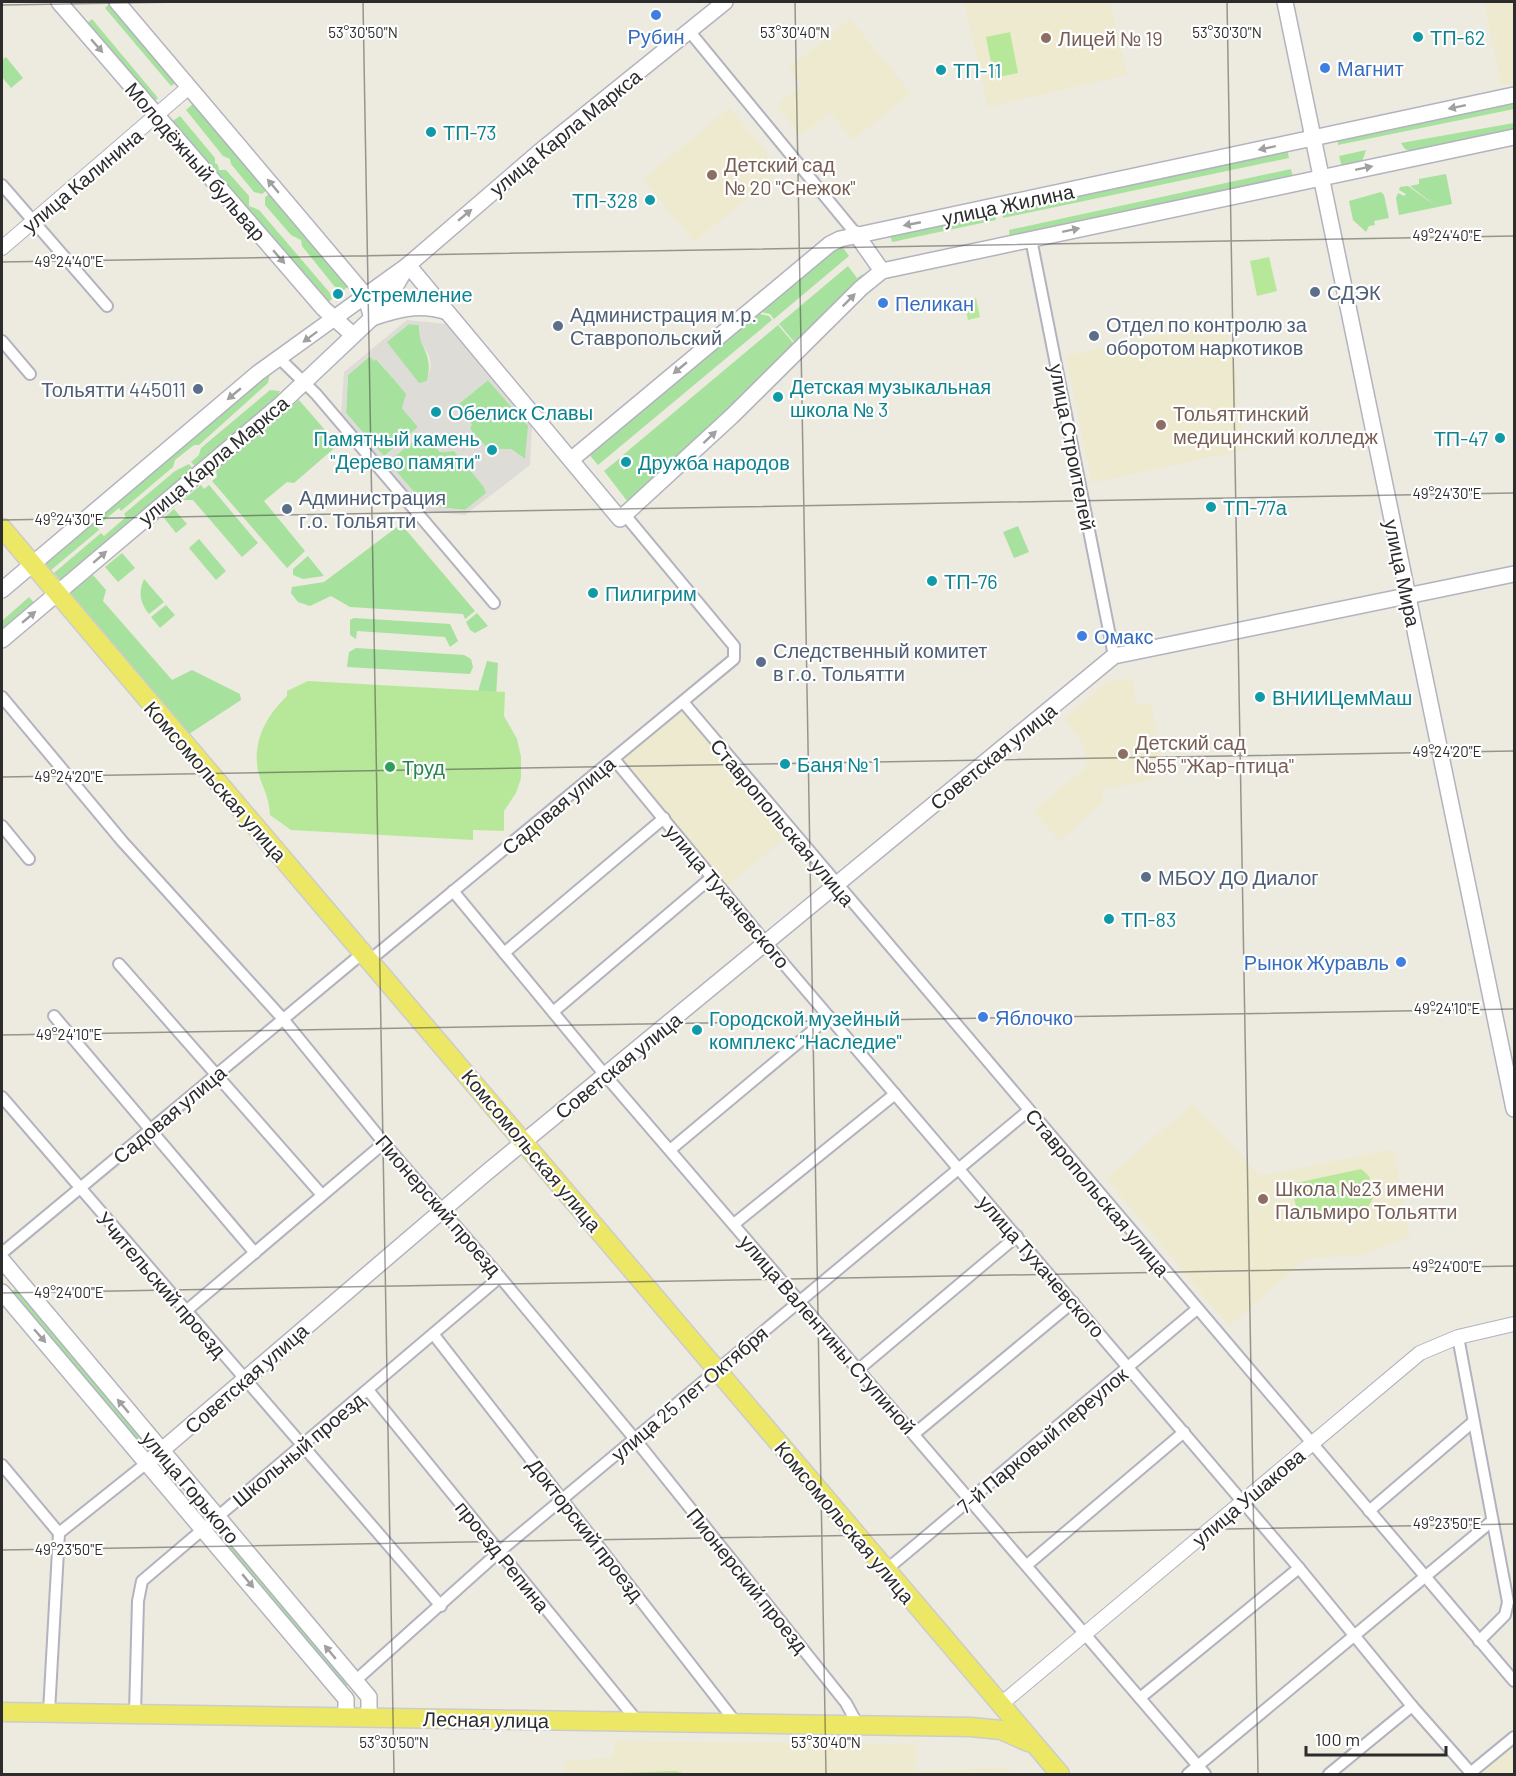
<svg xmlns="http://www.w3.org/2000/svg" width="1516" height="1776" viewBox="0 0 1516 1776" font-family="Barlow,sans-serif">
<rect width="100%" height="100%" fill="#edeadf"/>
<g fill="#eeeacf">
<path d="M964 2H1110L1127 75 988 107Z"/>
<path d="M1484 2H1514V83L1501 85Z"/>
<path d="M850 19 911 93 853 140 830 112 801 136 777 106 802 85 789 68Z"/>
<path d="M730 108 781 171 694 242 643 179Z"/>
<path d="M1230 318 1234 335 1228 337 1237 378 1236 400 1247 449 1092 483 1066 356Z"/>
<path d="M1132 678 1136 705 1151 703 1163 767 1151 780 1101 790 1104 801 1060 841 1033 811 1088 766 1082 742 1064 720 1107 682Z"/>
<path d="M682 709 787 836 728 886 622 759Z"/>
<path d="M1193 1104 1260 1176 1394 1149 1410 1237 1358 1256 1307 1258 1229 1326 1106 1178Z"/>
<path d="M614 1741 917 1744 916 1771 1006 1768 1013 1774H565V1761L614 1757Z"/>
<path d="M1514 1743V1774H1475Z"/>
</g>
<g fill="#a7e19e">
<path d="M110 3 177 82 171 86 105 8Z"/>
<path d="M92 19 158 98 153 103 86 24Z"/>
<path d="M6 57 23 78 11 88 2 77V60Z"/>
<path d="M1514 102V109L1338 145 1337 139Z"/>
<path d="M194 103 268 189 262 194 254 192 231 164 230 159 223 156 186 110Z"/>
<path d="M180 116 215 158V163L218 165 219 170H226L249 196V206L259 210 330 293 332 299 326 304 170 123Z"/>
<path d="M1514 123V131L1413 152 1405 149 1401 143Z"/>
<path d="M1287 149 1289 158 1003 218 1001 210Z"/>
<path d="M1366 150 1362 162 1342 167 1339 156Z"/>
<path d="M1291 169 1293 177 1010 238 1009 230Z"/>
<path d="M1446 174 1452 204 1399 215 1396 198 1398 193 1404 196 1406 194 1399 190 1400 187 1408 186 1436 206 1410 186 1419 184V179Z"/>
<path d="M1381 192 1384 195 1389 218 1374 221 1375 225 1369 226 1366 232 1353 220 1349 201Z"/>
<path d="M271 193 348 286 343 291 335 287 302 246 301 240 291 235 265 205V197Z"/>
<path d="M994 212 996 220 892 242 890 233Z"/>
<path d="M841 245 849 256 774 319 770 314 757 311Z"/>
<path d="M848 266 857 278 863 274 862 280 796 344 779 324Z"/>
<path d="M755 313 769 316 772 320 598 465 588 453Z"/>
<path d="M409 324 419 325C419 351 434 352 427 382L419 384 386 342Z"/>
<path d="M778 325 795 345 631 506 604 471 620 458 623 462 620 465 624 470 634 462 630 456 626 459 623 455Z"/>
<path d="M370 356 376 359 407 394 402 408 418 427 383 457 346 413 348 375Z"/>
<path d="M270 373 268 383 199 445H194L175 460 173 467 121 511 119 508 97 526 99 530 51 570 45 563Z"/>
<path d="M488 380 529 426 525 459 511 449H488L470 429 456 406Z"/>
<path d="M270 390 280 391 274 402 196 467 191 462 199 455 201 448Z"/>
<path d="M299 400 338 445 294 483 287 482 264 501 305 551 287 568 212 481 217 477 216 470Z"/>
<path d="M423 433 440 452 454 451 484 486 487 493 465 510 426 506 388 462Z"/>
<path d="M189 464 193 469 61 581 54 573 101 533 104 536 126 517 124 514 175 471Z"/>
<path d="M201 485 204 489 209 485 258 543 242 557 193 500H183Z"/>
<path d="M174 509 187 524 176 533 164 518Z"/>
<path d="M401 524 475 611 465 619 463 614 350 607 331 596 310 606 298 602 291 593 292 587 324 582Z"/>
<path d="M1018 526 1029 552 1014 558 1003 532Z"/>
<path d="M199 539 226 571 216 580 189 548Z"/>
<path d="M122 553 135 568 118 582 105 567Z"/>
<path d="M308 556 324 576 303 579 293 575V569Z"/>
<path d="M93 575 106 590 103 601 172 680 192 670 240 694 241 700 189 734 69 594Z"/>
<path d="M144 579 164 602 149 614C140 603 138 593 144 579Z"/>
<path d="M29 597 36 605 2 634V621Z"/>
<path d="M166 605 175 615 160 628 151 617Z"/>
<path d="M477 613 488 626 475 633 470 630 466 622Z"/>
<path d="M354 618 450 624 458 641 450 647 445 637 357 631 356 639 350 635V620Z"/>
<path d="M356 648 464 655 471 659 473 667 470 674 347 667 349 652Z"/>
<path d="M487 661 498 663 496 696 477 695Z"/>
<path d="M12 1290H17L152 1450 149 1456Z"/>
<path d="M220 1531 347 1682V1687H344L215 1534Z"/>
</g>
<g fill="#b7e89a">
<path d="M1010 32 1018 73 994 78 986 37Z"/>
<path d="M1269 257 1277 291 1257 296 1250 261Z"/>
<path d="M976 298 980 317 968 320 964 300Z"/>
<path d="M308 681 505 692 504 716 517 739 521 757V778L516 793 504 811V831L473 830V840L291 830 270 815C269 797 264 791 259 775 251 744 265 717 287 696V691Z"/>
<path d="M1361 1169 1369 1176 1373 1198 1367 1209 1306 1220 1299 1217 1292 1191 1296 1183Z"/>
<path d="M676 1771 686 1774H588Z"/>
</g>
<path fill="#dddcd6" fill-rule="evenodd" d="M407 320 447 324 532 425 530 465 465 515 424 511 341 415 344 372ZM409 324 419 325 421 342 429 355 431 366 427 381 419 383 387 342ZM369 356 374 361 377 359 406 394 402 408 418 427 384 456 346 413 348 375ZM488 380 528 426 525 459 511 449H488L470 429 472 424 456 406ZM423 433 440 452 454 451 483 486 486 493 465 510 426 506 388 462Z"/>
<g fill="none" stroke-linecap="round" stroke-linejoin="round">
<defs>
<g id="minor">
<path d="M690 32 856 234"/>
<path d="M2 185 107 306"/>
<path d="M1031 239 1114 656"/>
<path d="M2 341 30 374"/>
<path d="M280 359 316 394 494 603"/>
<path d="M2 697 122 841 283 1019 384 1143 500 1277 634 1438 846 1703 859 1727"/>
<path d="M683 702 1514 1681"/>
<path d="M614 759 766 943 1299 1568 1412 1706 1471 1773"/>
<path d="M2 826 29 859"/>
<path d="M453 891 605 1075 1205 1774"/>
<path d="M504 953 664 818"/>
<path d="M370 960 734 659V646L625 515"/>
<path d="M119 964 322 1195"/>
<path d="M553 1012 712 877"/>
<path d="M54 1016 255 1253"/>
<path d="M2 1097 441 1606"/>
<path d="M670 1150 829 1017"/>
<path d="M734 1224 895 1094"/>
<path d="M2 1253 364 952"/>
<path d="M186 1311 384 1143"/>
<path d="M434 1335 737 1724"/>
<path d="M1458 1337 1508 1602 1505 1615 1479 1641"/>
<path d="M859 1369 1017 1236"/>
<path d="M368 1390 638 1722"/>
<path d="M914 1434 1073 1302"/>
<path d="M2 1465 59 1533"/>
<path d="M1369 1511 1473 1422"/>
<path d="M1027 1565 1184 1432"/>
<path d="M886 1570 1197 1309"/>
<path d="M355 1681 500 1551 1028 1111"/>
<path d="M1140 1698 1299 1568"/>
<path d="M49 1712 59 1533 148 1462"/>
<path d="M135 1713 138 1601 142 1581 500 1277"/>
<path d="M1188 1774 1492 1521"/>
<path d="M1329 1774 1412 1706"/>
<path d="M1469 1774 1514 1737"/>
</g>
<g id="tertiary">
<path d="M2 248 189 87"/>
<path d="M1000 1705 1420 1353 1458 1337 1514 1324"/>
</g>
<g id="secondary">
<path d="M59 2 324 309 353 335"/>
<path d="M117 2 365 295 372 318C397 309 420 303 447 312"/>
<path d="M1285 2 1514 1109"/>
<path d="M856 234 882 271"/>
<path d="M408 265 620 519 732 416 861 288 882 271 1514 137"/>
<path d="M572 459 830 244 840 239 1514 95"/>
<path d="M2 590 258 373 408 265 544 148 725 2"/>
<path d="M2 640 280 405 372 318 391 294 405 270"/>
<path d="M2 1260 369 1697V1717"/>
<path d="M2 1292 346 1699V1717"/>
<path d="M148 1462 486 1173 1114 656 1514 574"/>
</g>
<g id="primary">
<path d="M2 528 1060 1774"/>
<path d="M2 1712 971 1727 1001 1730 1028 1742"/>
</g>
</defs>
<use href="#minor" stroke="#b3b2bf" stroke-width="14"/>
<use href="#tertiary" stroke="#b3b2bf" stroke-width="16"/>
<use href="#secondary" stroke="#b3b2bf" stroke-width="18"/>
<use href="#primary" stroke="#ccc" stroke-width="21"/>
<use href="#minor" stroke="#fff" stroke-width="10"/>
<use href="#tertiary" stroke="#fff" stroke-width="14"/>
<use href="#secondary" stroke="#fff" stroke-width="15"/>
<use href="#primary" stroke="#ece866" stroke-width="18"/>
</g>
<defs><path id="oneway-solid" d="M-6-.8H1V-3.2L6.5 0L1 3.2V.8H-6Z" transform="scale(1.5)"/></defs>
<g fill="#a0a0a0">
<use href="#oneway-solid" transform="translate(97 46) rotate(49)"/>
<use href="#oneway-solid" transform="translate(1457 107) rotate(168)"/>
<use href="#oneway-solid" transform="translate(1267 148) rotate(168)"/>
<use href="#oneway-solid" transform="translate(1364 168) rotate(-12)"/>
<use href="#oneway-solid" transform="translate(273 186) rotate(-130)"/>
<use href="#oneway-solid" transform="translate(465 215) rotate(-40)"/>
<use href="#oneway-solid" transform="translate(912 224) rotate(169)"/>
<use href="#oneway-solid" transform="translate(1071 230) rotate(-12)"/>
<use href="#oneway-solid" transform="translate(279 257) rotate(49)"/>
<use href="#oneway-solid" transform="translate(849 300) rotate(-45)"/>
<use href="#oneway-solid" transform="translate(310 337) rotate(143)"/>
<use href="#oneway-solid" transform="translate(680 368) rotate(140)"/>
<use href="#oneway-solid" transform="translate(234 394) rotate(140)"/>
<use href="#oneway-solid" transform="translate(710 437) rotate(-43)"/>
<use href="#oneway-solid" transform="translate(100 557) rotate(-41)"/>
<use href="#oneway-solid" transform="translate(29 617) rotate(-40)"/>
<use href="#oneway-solid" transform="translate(40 1336) rotate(49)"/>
<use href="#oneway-solid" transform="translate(123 1406) rotate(-130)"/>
<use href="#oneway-solid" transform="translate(248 1581) rotate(50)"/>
<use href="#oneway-solid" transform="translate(330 1652) rotate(-130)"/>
</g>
<path fill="none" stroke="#2c2c2c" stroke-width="1.5" stroke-opacity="0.45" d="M363 2 394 1774M795 2 826 1774M1227 2 1258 1774M2 5 182 2M2 262 1514 236M2 520 1514 493M2 777 1514 751M2 1035 1514 1009M2 1293 1514 1266M2 1550 1514 1524"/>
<g fill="#3f7fe0" stroke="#fff" stroke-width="2">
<circle cx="656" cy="15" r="6"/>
<circle cx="1325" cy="68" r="6"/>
<circle cx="883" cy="303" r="6"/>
<circle cx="1082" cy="636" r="6"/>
<circle cx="1401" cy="962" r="6"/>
<circle cx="983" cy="1017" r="6"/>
</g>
<g fill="#0f9aa8" stroke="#fff" stroke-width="2">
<circle cx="1418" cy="37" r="6"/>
<circle cx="941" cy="70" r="6"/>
<circle cx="431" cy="132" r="6"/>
<circle cx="650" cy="200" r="6"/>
<circle cx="338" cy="294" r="6"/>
<circle cx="778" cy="397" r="6"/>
<circle cx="436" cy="412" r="6"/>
<circle cx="1500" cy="438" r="6"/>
<circle cx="492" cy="450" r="6"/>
<circle cx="626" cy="462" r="6"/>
<circle cx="1211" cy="507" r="6"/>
<circle cx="932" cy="581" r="6"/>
<circle cx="593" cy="593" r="6"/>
<circle cx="1260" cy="697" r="6"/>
<circle cx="785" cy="764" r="6"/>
<circle cx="1109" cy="919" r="6"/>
<circle cx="697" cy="1030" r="6"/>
</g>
<g fill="#8d6e63" stroke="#fff" stroke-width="2">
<circle cx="1046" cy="38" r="6"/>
<circle cx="712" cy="175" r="6"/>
<circle cx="1161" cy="425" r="6"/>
<circle cx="1123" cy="754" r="6"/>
<circle cx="1263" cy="1199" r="6"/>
</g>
<g fill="#5c6f8a" stroke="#fff" stroke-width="2">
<circle cx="1315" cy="292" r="6"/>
<circle cx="558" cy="326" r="6"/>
<circle cx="1094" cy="336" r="6"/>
<circle cx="198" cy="389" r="6"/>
<circle cx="287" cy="509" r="6"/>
<circle cx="761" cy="662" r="6"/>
<circle cx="1146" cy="877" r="6"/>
</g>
<circle fill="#2e9e5b" stroke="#fff" stroke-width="2" cx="390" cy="767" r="6"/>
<g text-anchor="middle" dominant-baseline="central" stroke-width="4.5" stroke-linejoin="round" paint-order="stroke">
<g font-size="20" fill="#366cbe" stroke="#fff" text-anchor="start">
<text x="656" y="36" text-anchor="middle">Рубин</text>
<text x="1337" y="68">Магнит</text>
<text x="895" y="303">Пеликан</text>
<text x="1094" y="636">Омакс</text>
<text x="1389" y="962" text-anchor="end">Рынок Журавль</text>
<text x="995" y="1017">Яблочко</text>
</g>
<g font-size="20" fill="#0d838f" stroke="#fff" text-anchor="start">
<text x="1430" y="37">ТП-62</text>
<text x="953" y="70">ТП-11</text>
<text x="443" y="132">ТП-73</text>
<text x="638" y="200" text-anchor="end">ТП-328</text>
<text x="350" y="294">Устремление</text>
<text x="790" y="386">Детская музыкальная<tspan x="790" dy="23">школа № 3</tspan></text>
<text x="448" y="412">Обелиск Славы</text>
<text x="480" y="438" text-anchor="end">Памятный камень<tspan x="480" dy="23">"Дерево памяти"</tspan></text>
<text x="1488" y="438" text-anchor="end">ТП-47</text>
<text x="638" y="462">Дружба народов</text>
<text x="1223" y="507">ТП-77а</text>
<text x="944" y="581">ТП-76</text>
<text x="605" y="593">Пилигрим</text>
<text x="1272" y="697">ВНИИЦемМаш</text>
<text x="797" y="764">Баня № 1</text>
<text x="1121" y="919">ТП-83</text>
<text x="709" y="1018">Городской музейный<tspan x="709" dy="23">комплекс "Наследие"</tspan></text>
</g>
<g font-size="20" fill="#785e54" stroke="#fff" text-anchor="start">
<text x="1058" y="38">Лицей № 19</text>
<text x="724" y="164">Детский сад<tspan x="724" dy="23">№ 20 "Снежок"</tspan></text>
<text x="1173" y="413">Тольяттинский<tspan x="1173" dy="23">медицинский колледж</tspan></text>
<text x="1135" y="742">Детский сад<tspan x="1135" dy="23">№55 "Жар-птица"</tspan></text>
<text x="1275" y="1188">Школа №23 имени<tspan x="1275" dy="23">Пальмиро Тольятти</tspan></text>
</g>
<g font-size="20" fill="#2c2c2c" stroke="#fff">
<text transform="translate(565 132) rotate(-39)">улица Карла Маркса</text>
<text transform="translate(196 161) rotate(49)">Молодёжный бульвар</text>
<text transform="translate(82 180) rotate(-40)">улица Калинина</text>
<text transform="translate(1008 204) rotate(-12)">улица Жилина</text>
<text transform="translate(1073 447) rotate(79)">улица Строителей</text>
<text transform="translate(213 460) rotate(-40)">улица Карла Маркса</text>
<text transform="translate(1403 573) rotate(78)">улица Мира</text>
<text transform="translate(993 756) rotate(-39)">Советская улица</text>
<text transform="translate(216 781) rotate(49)">Комсомольская улица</text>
<text transform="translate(558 805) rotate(-40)">Садовая улица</text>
<text transform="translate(783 822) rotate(50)">Ставропольская улица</text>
<text transform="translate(728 896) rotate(50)">улица Тухачевского</text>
<text transform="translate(618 1065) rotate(-39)">Советская улица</text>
<text transform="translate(169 1114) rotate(-40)">Садовая улица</text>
<text transform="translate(532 1150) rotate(50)">Комсомольская улица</text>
<text transform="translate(1098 1192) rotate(50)">Ставропольская улица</text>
<text transform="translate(439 1205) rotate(49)">Пионерский проезд</text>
<text transform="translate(1042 1266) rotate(49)">улица Тухачевского</text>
<text transform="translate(162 1284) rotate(49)">Учительский проезд</text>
<text transform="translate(828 1334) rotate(49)">улица Валентины Ступиной</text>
<text transform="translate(246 1378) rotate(-41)">Советская улица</text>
<text transform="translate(689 1393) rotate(-40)">улица 25 лет Октября</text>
<text transform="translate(1042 1440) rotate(-40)">7-й Парковый переулок</text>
<text transform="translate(298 1449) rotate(-40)">Школьный проезд</text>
<text transform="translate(191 1487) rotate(50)">улица Горького</text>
<text transform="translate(1248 1497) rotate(-40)">улица Ушакова</text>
<text transform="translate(845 1522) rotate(50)">Комсомольская улица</text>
<text transform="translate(586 1529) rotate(52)">Докторский проезд</text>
<text transform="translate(503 1556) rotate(51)">проезд Репина</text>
<text transform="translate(748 1580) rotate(51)">Пионерский проезд</text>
<text transform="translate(486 1719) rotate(1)">Лесная улица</text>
</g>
<g font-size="20" fill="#4e5e75" stroke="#fff" text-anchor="start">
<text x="1327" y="292">СДЭК</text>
<text x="570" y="314">Администрация м.р.<tspan x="570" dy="23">Ставропольский</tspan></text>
<text x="1106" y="324">Отдел по контролю за<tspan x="1106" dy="23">оборотом наркотиков</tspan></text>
<text x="186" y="389" text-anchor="end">Тольятти 445011</text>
<text x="299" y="497">Администрация<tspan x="299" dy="23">г.о. Тольятти</tspan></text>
<text x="773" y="650">Следственный комитет<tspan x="773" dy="23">в г.о. Тольятти</tspan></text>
<text x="1158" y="877">МБОУ ДО Диалог</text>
</g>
<g font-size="20" fill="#27864d" stroke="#fff" text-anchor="start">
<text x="402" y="767">Труд</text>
</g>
</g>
<g font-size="15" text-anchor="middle" fill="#2c2c2c" stroke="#fff" stroke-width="4.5" stroke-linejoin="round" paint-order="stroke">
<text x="363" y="38">53°30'50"N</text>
<text x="795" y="38">53°30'40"N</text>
<text x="1227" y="38">53°30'30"N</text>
<text x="1447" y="241">49°24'40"E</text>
<text x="69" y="267">49°24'40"E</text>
<text x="1447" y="499">49°24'30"E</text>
<text x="69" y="525">49°24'30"E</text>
<text x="1447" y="757">49°24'20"E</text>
<text x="69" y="782">49°24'20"E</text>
<text x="1447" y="1014">49°24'10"E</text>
<text x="69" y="1040">49°24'10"E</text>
<text x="1447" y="1272">49°24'00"E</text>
<text x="69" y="1298">49°24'00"E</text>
<text x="1447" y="1529">49°23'50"E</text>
<text x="69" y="1555">49°23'50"E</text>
<text x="394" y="1748">53°30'50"N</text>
<text x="826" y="1748">53°30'40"N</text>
</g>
<rect width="1516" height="1776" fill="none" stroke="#2c2c2c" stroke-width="6"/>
<path d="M1306 1746v9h140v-9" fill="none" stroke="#2c2c2c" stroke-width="3"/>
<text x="1315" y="1746" font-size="18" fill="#2c2c2c" stroke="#ffffff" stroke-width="4.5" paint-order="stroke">100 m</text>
</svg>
